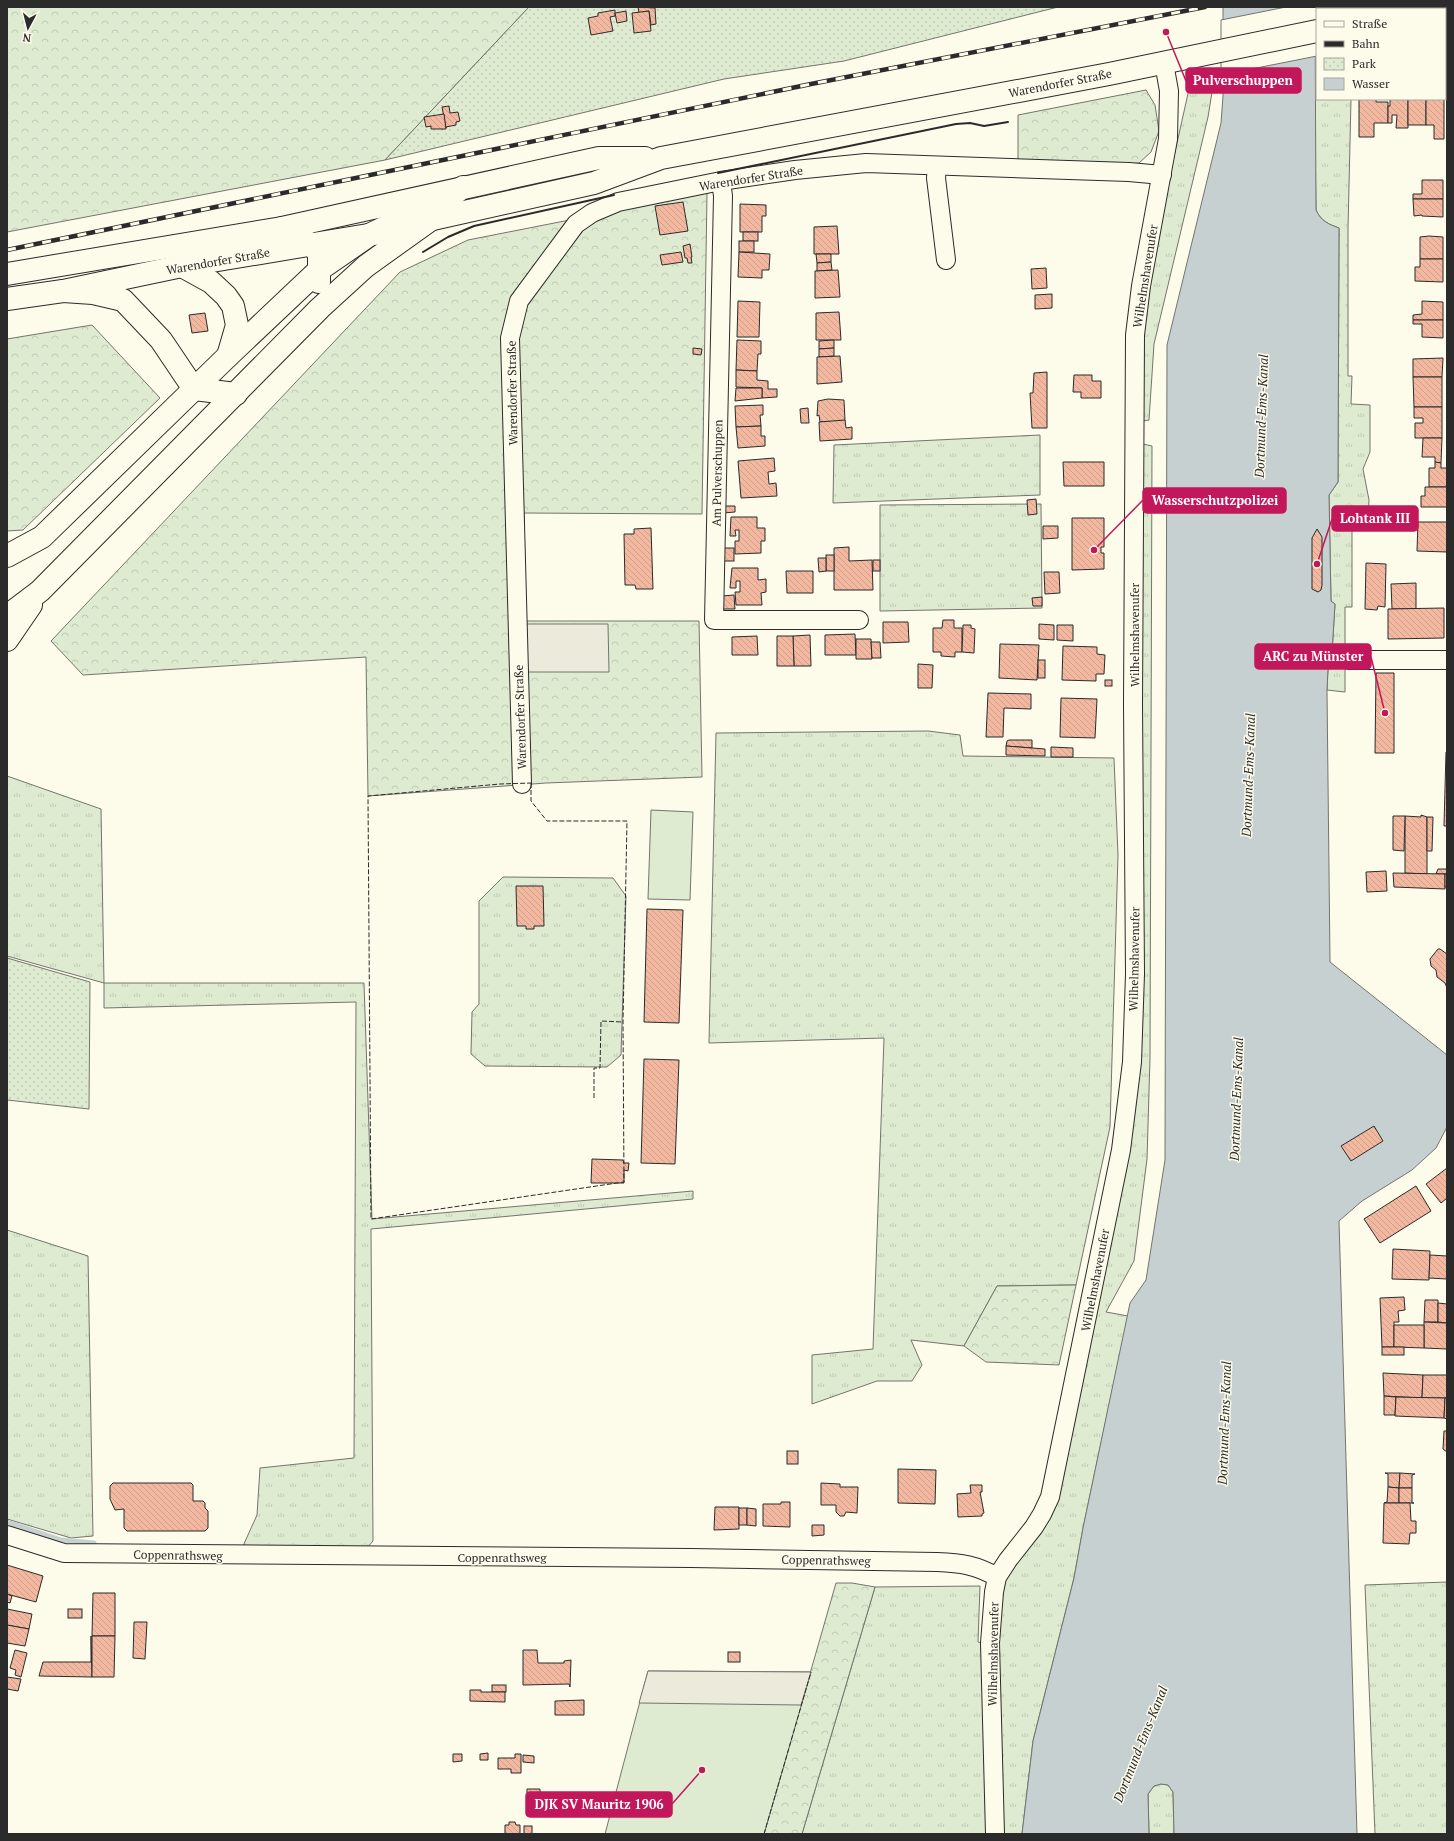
<svg xmlns="http://www.w3.org/2000/svg" width="1454" height="1841" viewBox="0 0 1454 1841" font-family="'PT Serif',serif">
<defs>
<pattern id="grass-tufts" width="24" height="20" patternUnits="userSpaceOnUse"><rect width="24" height="20" fill="#deebd1"/><path d="M3 7l-1-3M5 7V3M7 7l1-3M15 17l-1-3M17 17v-4M19 17l1-3" fill="none" stroke="#bfcab4"/></pattern>
<pattern id="forest-crowns" width="20" height="18" patternUnits="userSpaceOnUse"><rect width="20" height="18" fill="#deebd1"/><path d="M2 6a3 3 0 1 1 6 0M12 15a3 3 0 1 1 6 0" fill="none" stroke="#bfcab4"/></pattern>
<pattern id="park-dots" width="8" height="8" patternUnits="userSpaceOnUse"><rect width="8" height="8" fill="#deebd1"/><path d="M2 2h.1M6 6h.1" fill="none" stroke="#bfcab4" stroke-width="1.8" stroke-linecap="round"/></pattern>
<pattern id="building-back-hatch" width="6" height="6" patternUnits="userSpaceOnUse"><rect width="6" height="6" fill="#f2b8a0"/><path d="M-1 5l2 2M0 0l6 6M5-1l2 2" fill="none" stroke="#d09e8a"/></pattern>
</defs>
<rect width="100%" height="100%" fill="#fdfbea"/>
<g fill="url(#grass-tufts)" stroke="#74746e">
<path d="M1317 56V99H1351L1348 229V376H1352L1351 404 1370 405V452L1363 469 1369 500 1368 520 1352 522V607H1345V692L1327 690 1328 669 1332 653 1335 604 1331 601 1329 495 1338 482 1339 228C1328 224 1321 221 1316 210L1314 57Z"/>
<path d="M1213 86 1208 117 1154 344 1149 420 1143 421 1139 336 1169 179 1189 89Z"/>
<path d="M1040 435V495L833 503 834 445Z"/>
<path d="M1143 444 1152 446 1150 1058 1147 1159 1134 1261 1106 1312 1128 1316 1083 1528 1074 1578 1033 1741 1022 1834H802L875 1587 980 1586 978 1642 998 1647 1000 1609 1005 1580 1015 1564 1042 1531 1057 1500 1080 1395 1128 1155 1141 618Z"/>
<path d="M1041 504 1042 608 880 611V505Z"/>
<path d="M928 731 960 735 963 756 1114 758 1118 855 1110 1127 1076 1285 997 1286 964 1346 911 1340 922 1365 912 1381H877L812 1404V1355L873 1349 884 1038 709 1043 716 733Z"/>
<path d="M7 776 101 809 104 983H364L372 1219 693 1191V1199L371 1229 373 1541 367 1548 243 1546 257 1515 260 1468 354 1458 356 1002 104 1008V983L7 956Z"/>
<path d="M503 877 613 878 626 896 621 1055 607 1067 485 1066 471 1054 472 1012 479 1004V901Z"/>
<path d="M7 1230 88 1256 93 1536 71 1538 7 1519Z"/>
<path d="M1447 1582V1834H1375L1365 1585Z"/>
<path d="M1161 1784 1168 1785 1173 1792 1174 1834H1149L1148 1794 1154 1786Z"/>
</g>
<g fill="url(#forest-crowns)" stroke="#74746e">
<path d="M7 7H529L385 160 7 232Z"/>
<path d="M1146 90 1155 105 1159 131 1151 152 1139 163 1117 165 1018 162V115Z"/>
<path d="M707 193 702 514 524 513 526 621H699L702 777 546 783 368 796 366 657 83 675 51 641 400 272 468 240Z"/>
<path d="M92 325 160 398 23 530 7 531V339Z"/>
<path d="M1076 1285 1059 1365 986 1362 964 1346 997 1286Z"/>
<path d="M836 1583H852L875 1587 802 1834H764Z"/>
</g>
<g fill="url(#park-dots)" stroke="#74746e">
<path d="M529 7H1058L844 61 724 79 385 160Z"/>
<path d="M7 958 90 982 89 1109 7 1100Z"/>
</g>
<g fill="#deebd1" stroke="#74746e">
<path d="M651 810 693 812 690 900 648 899Z"/>
<path d="M648 1671 811 1672 764 1834H605Z"/>
</g>
<g fill="#eceadb" stroke="#74746e">
<path d="M526 624H608L609 672H526Z"/>
<path d="M648 1671 811 1672 801 1705 639 1703Z"/>
</g>
<path fill="#c7d0d0" stroke="#74746e" d="M1223 7H1315L1316 210C1321 221 1328 224 1339 228L1338 482 1329 495 1331 601 1335 604 1332 653 1328 669 1327 690 1330 962 1447 1055V1127L1436 1148 1412 1170 1362 1201 1339 1221 1357 1834H1174L1173 1792 1168 1785 1161 1784 1154 1786 1148 1794 1149 1834H1022L1033 1741 1074 1578 1083 1528 1130 1303 1146 1280 1165 1160 1167 345 1221 123 1223 96Z"/>
<path fill="#fdfbea" stroke="#74746e" d="M1286 7H1317V56L1221 75V20Z"/>
<g fill="none" stroke-linecap="round" stroke-linejoin="round">
<path stroke="#c7d0d0" stroke-width="5" d="M7 1522 61 1540 94 1543"/>
</g>
<g fill="url(#building-back-hatch)" stroke="#2b2b2b">
<path d="M638 7 655 8 656 24 651 25 649 11 639 13Z"/>
<path d="M615 10V16L610 17 613 31 591 35 588 18 598 16V13Z"/>
<path d="M626 11 627 21 617 23 615 13Z"/>
<path d="M649 11 651 31 634 33 632 13Z"/>
<path d="M1359 99H1376V102H1388V123H1374V137H1359Z"/>
<path d="M1390 99H1408V128H1396L1397 115H1392V123H1388V106H1390Z"/>
<rect x="1408" y="99" width="18" height="26"/>
<path d="M1426 99H1444V139H1434V125H1426Z"/>
<path d="M449 106 450 113 458 112 460 121 456 122V125L446 127V128L442 107Z"/>
<path d="M444 114 446 129H431V126L426 127 424 117Z"/>
<path d="M1422 180H1443V199H1413V194H1422Z"/>
<path d="M1413 199H1443V217L1422 216V215L1414 216Z"/>
<path d="M683 202 688 231 660 235 655 206Z"/>
<path d="M740 204 766 205V216H762V232H740Z"/>
<path d="M837 226 839 254H814V227Z"/>
<rect x="743" y="232" width="15" height="9"/>
<path d="M1429 236 1443 237V259H1420V237Z"/>
<rect x="739" y="241" width="15" height="11"/>
<path d="M690 244 692 257H691L692 263H688L687 258H685L683 246Z"/>
<path d="M681 252 683 262 662 265 660 255Z"/>
<path d="M739 252 770 254 769 270H762V278L738 277Z"/>
<path d="M816 254H831V262L817 263Z"/>
<path d="M1420 259H1443V282L1415 281V267H1420Z"/>
<path d="M831 262 832 270 817 271V263Z"/>
<path d="M1046 268 1047 288 1032 289 1031 269Z"/>
<path d="M838 270 840 297 815 298V271Z"/>
<path d="M1052 294V308L1035 309V295Z"/>
<path d="M738 301 760 302 759 337H737Z"/>
<path d="M1422 301 1443 302V320H1413V315L1422 314Z"/>
<path d="M839 312 841 340H816V313Z"/>
<path d="M205 313 208 331 192 333 189 315Z"/>
<path d="M1413 320H1443V338L1422 337V324H1413Z"/>
<path d="M737 340 761 341V354H758L757 371 736 370Z"/>
<path d="M834 340V348L819 349V341Z"/>
<path d="M693 348 702 349 701 355 693 354Z"/>
<path d="M834 348V356L819 357V349Z"/>
<path d="M840 356 842 382 817 384V357Z"/>
<path d="M1443 358 1442 377H1413V359Z"/>
<path d="M736 370 757 371V380L768 381V389H777V397L762 398V388L736 387Z"/>
<path d="M1047 372V428H1032L1030 393H1033L1034 373Z"/>
<path d="M1074 375H1092V381H1101V398H1081V392H1073Z"/>
<path d="M1413 377H1442V407H1414Z"/>
<path d="M736 388H762V398L735 401Z"/>
<path d="M828 399 844 400 845 421 820 422 819 415 817 416 818 401Z"/>
<path d="M763 405V415H760L761 426 736 427 735 406Z"/>
<path d="M1414 407H1442V438H1415V423H1423V418H1414Z"/>
<path d="M808 408 809 423H801L800 409Z"/>
<path d="M845 420 846 428 852 427V439L820 441 819 422Z"/>
<path d="M761 426V436H765V446L738 448 736 427Z"/>
<path d="M1423 438H1442L1441 463 1435 462V457H1422Z"/>
<path d="M774 458 775 471 768 472 769 484 776 483 777 496 741 498 738 461Z"/>
<path d="M1063 462H1104V486H1064Z"/>
<path d="M1435 462 1441 463V468H1447V487H1429V468H1435Z"/>
<path d="M1425 487H1447V507H1421V496H1425Z"/>
<path d="M1036 499 1037 514 1028 515 1027 500Z"/>
<path d="M723 506H735V512L723 513Z"/>
<path d="M731 517H757V528H765V541H761V553L735 554V541H739V530H735L736 536H730Z"/>
<path d="M1072 518H1104V547H1101V553H1104V569L1072 570Z"/>
<path d="M1418 522H1447V552L1417 551Z"/>
<path d="M1043 526H1058V538L1043 539Z"/>
<path d="M651 528 653 589H636L635 585H625L624 534H634V529Z"/>
<path d="M1317 529 1322 537V585L1321 590 1318 592 1312 589V538Z"/>
<path d="M849 547V561L872 560 873 590H834V548Z"/>
<rect x="722" y="548" width="12" height="13"/>
<rect x="826" y="555" width="8" height="16"/>
<path d="M818 558H826V571L819 572Z"/>
<rect x="873" y="560" width="7" height="11"/>
<path d="M1366 563 1386 564 1385 607 1378 606 1377 610 1365 609Z"/>
<path d="M732 568H758V580L766 579V592L761 593 762 605H736L735 592H740V581H736V588H730Z"/>
<path d="M786 571H813V593H787Z"/>
<path d="M1044 572H1059L1060 593 1045 594Z"/>
<path d="M1416 583V609H1392L1391 584Z"/>
<path d="M734 595 735 609H722V596Z"/>
<path d="M1042 597V606H1033L1032 598Z"/>
<path d="M1444 608V638L1388 639V609Z"/>
<path d="M943 620H954V628H962V652H955V657L941 656V652H933V628H942Z"/>
<path d="M883 622H908L909 642 883 643Z"/>
<path d="M1039 624 1054 625V640L1039 639Z"/>
<path d="M963 625H971V628L975 629 974 653 962 652Z"/>
<path d="M1057 625H1073V641L1057 640Z"/>
<path d="M855 634 856 655H825V635Z"/>
<path d="M810 635 811 666H794L793 636Z"/>
<path d="M757 636 758 655H732V637Z"/>
<path d="M777 636H793L794 666H777Z"/>
<path d="M856 639H871L872 659H856Z"/>
<path d="M871 642H880L881 658H872Z"/>
<path d="M1000 644 1039 645 1037 680 999 678Z"/>
<path d="M1063 646 1097 647V654L1105 655 1104 674H1096V681L1062 680Z"/>
<rect x="1038" y="660" width="7" height="18"/>
<path d="M918 664 933 665 932 688H918Z"/>
<path d="M1376 673H1394V753H1375Z"/>
<rect x="1105" y="680" width="7" height="6"/>
<path d="M988 693 1031 694V709L1004 708 1003 737H986Z"/>
<path d="M1061 698 1097 699 1095 738 1060 737Z"/>
<path d="M1009 740H1032V748L1006 746 1007 741Z"/>
<path d="M1006 746 1045 749V756L1006 755Z"/>
<path d="M1051 747 1073 748V757H1051Z"/>
<path d="M1446 752H1447V826H1444Z"/>
<path d="M1421 815 1427 817V874L1405 873V816L1421 817Z"/>
<path d="M1393 816H1405L1404 851 1393 850Z"/>
<path d="M1427 817H1433L1432 851H1427Z"/>
<path d="M1438 869H1447V874H1436Z"/>
<path d="M1386 871 1387 891 1367 892 1366 872Z"/>
<path d="M1393 873 1445 874V889L1394 887Z"/>
<rect x="1445" y="874" width="2" height="13"/>
<path d="M516 886H543L544 926H534V929H526V926H517Z"/>
<path d="M647 909 683 910 679 1023 644 1022Z"/>
<path d="M1438 949H1440L1447 954V988L1445 983 1437 977 1436 970 1431 966 1430 959Z"/>
<path d="M644 1059 679 1060 675 1164 641 1163Z"/>
<path d="M1374 1126 1383 1141 1351 1161 1341 1146Z"/>
<path d="M592 1159 623 1160 624 1163H629L628 1171 624 1170V1183H591Z"/>
<path d="M1447 1168V1198L1441 1203 1426 1184Z"/>
<path d="M1416 1186 1431 1211 1380 1243 1364 1219Z"/>
<path d="M1393 1249 1430 1251 1429 1280 1392 1279Z"/>
<path d="M1430 1255 1447 1256V1279L1429 1278Z"/>
<path d="M1404 1297 1405 1310 1398 1311 1399 1322H1394V1347H1382L1380 1298Z"/>
<path d="M1425 1300H1438V1322H1424Z"/>
<path d="M1438 1303 1447 1304V1323L1438 1322Z"/>
<path d="M1424 1322 1447 1323V1349L1424 1348Z"/>
<path d="M1394 1325H1424V1348L1394 1347Z"/>
<rect x="1382" y="1347" width="22" height="8"/>
<path d="M1383 1373 1423 1375 1422 1398 1384 1396Z"/>
<path d="M1423 1375H1447V1398H1422Z"/>
<path d="M1384 1396 1396 1397 1395 1415H1384Z"/>
<path d="M1396 1397 1445 1398 1444 1418 1395 1416Z"/>
<path d="M1445 1398H1447V1419L1444 1418Z"/>
<path d="M1444 1431H1447V1452L1443 1449Z"/>
<rect x="787" y="1451" width="11" height="13"/>
<path d="M898 1469 936 1470 935 1504 898 1503Z"/>
<path d="M1385 1473H1400L1399 1488 1388 1487V1474Z"/>
<path d="M1400 1473 1415 1474 1412 1475V1488H1399Z"/>
<path d="M113 1483H191L193 1485V1501H203L205 1503V1508L208 1511V1528L205 1531H127L124 1528V1509L115 1510 110 1499V1486Z"/>
<path d="M821 1483 840 1484V1487H858L857 1513 846 1512 844 1516H840L836 1512V1505H821Z"/>
<path d="M970 1485H982V1492H980L984 1513 982 1514V1516L958 1517 957 1494 971 1493Z"/>
<path d="M1388 1487 1399 1488V1503H1384L1387 1502Z"/>
<path d="M1399 1488H1412V1503H1414H1399Z"/>
<path d="M781 1502H790V1527L763 1526V1504H781Z"/>
<path d="M1384 1503H1410L1411 1521H1416V1533H1410L1409 1544 1383 1543Z"/>
<path d="M715 1507H739V1529L714 1530Z"/>
<rect x="739" y="1508" width="8" height="17"/>
<path d="M747 1508 756 1509V1526L747 1525Z"/>
<path d="M812 1525H824V1535L812 1536Z"/>
<path d="M7 1565 43 1576 36 1602 7 1594Z"/>
<path d="M93 1593H115V1636H92Z"/>
<path d="M7 1594 12 1596 10 1603 7 1602Z"/>
<path d="M7 1609 32 1614 29 1629 7 1625Z"/>
<rect x="68" y="1609" width="14" height="9"/>
<path d="M134 1622H147L145 1659 133 1658Z"/>
<path d="M7 1625 29 1629 25 1646 7 1643Z"/>
<path d="M91 1636 92 1677 39 1676 43 1662H91Z"/>
<path d="M92 1636H115L114 1677H92Z"/>
<path d="M15 1650 27 1653 21 1677 15 1675 16 1670 10 1668Z"/>
<path d="M523 1650H537L538 1663H564V1661L571 1660 570 1687 569 1684 523 1685Z"/>
<rect x="728" y="1652" width="12" height="10"/>
<path d="M7 1677 21 1679 18 1691 7 1689Z"/>
<rect x="492" y="1685" width="14" height="7"/>
<path d="M470 1690H481V1692H505V1702L470 1701Z"/>
<path d="M584 1700V1715H555V1701Z"/>
<path d="M488 1753V1760H480V1754Z"/>
<path d="M453 1754H462V1761L453 1762Z"/>
<path d="M515 1754H521V1773H511V1769H498V1758H515Z"/>
<path d="M523 1755 534 1756V1763L523 1762Z"/>
<path d="M527 1789H540V1795L527 1796Z"/>
<path d="M509 1822H515L516 1825H520V1834H505V1825H509Z"/>
<rect x="524" y="1826" width="8" height="8"/>
</g>
<g fill="none" stroke-linecap="round" stroke-linejoin="round">
<defs>
<g id="minor">
<path d="M1445 55H1447"/>
<path d="M937 166 936 178 946 260"/>
<path d="M721 181 723 196 714 620H859"/>
<path d="M1349 660H1447"/>
<path d="M522 784 510 338 519 301 576 224 592 213 618 202 721 181 795 170 866 163 1129 172 1162 175"/>
<path d="M7 1535 64 1553 691 1558 937 1562C961 1563 976 1565 997 1577"/>
<path d="M995 1834 990 1643 994 1592 997 1577 1008 1560 1034 1527 1042 1514 1050 1497 1121 1150 1132 1062 1135 974 1133 704 1135 335 1141 286 1168 139 1169 91 1164 63"/>
</g>
<g id="major">
<path d="M1436 9 1447 7"/>
<path d="M415 223 594 183 661 158 1109 74 1317 31"/>
<path d="M7 274 282 228 599 158H645"/>
<path d="M7 299 63 291 182 266 374 234"/>
</g>
<g id="highway">
<path d="M282 228 295 232 319 252V282"/>
<path d="M182 266 211 282 226 296 233 306 237 325 228 356"/>
<path d="M63 291 93 293 123 300 161 340 194 389 236 394"/>
<path d="M7 556 42 537 228 356 319 270 371 234 453 195 463 187"/>
<path d="M7 616 40 591 320 308 366 266 433 218"/>
<path d="M7 640 31 605"/>
</g>
</defs>
<use href="#minor" stroke="#2b2b2b" stroke-width="20"/>
<use href="#major" stroke="#2b2b2b" stroke-width="24"/>
<use href="#highway" stroke="#2b2b2b" stroke-width="24"/>
<use href="#minor" stroke="#fdfbea" stroke-width="18"/>
<use href="#major" stroke="#fdfbea" stroke-width="22"/>
<use href="#highway" stroke="#fdfbea" stroke-width="22"/>
<defs>
<path id="rail" d="M7 250 811 84 1205 7"/>
</defs>
<use href="#rail" stroke="#2b2b2b" stroke-width="4.5"/>
<use href="#rail" stroke="#fdfbea" stroke-width="3" stroke-dasharray="9" stroke-linecap="butt"/>
<g stroke="#2b2b2b" stroke-width="1" stroke-dasharray="5 2" stroke-linecap="butt">
<path d="M531 783V801L547 821H627L623 1022 624 1182 371 1219 368 796 500 784Z"/>
<path d="M594 1098V1068H600L601 1021 623 1022"/>
<path d="M764 1834 811 1672"/>
</g>
<g stroke="#2b2b2b" stroke-width="2">
<path d="M718 173 956 124 970 123 984 126 1008 122"/>
<path d="M423 252 448 237 474 226 614 195"/>
</g>
</g>
<g text-anchor="middle" dominant-baseline="central" stroke-width="3" stroke-linejoin="round" paint-order="stroke">
<g font-size="12" fill="#2b2b2b" stroke="#fdfbea">
<text transform="translate(1060 83) rotate(-11)">Warendorfer Straße</text>
<text transform="translate(751 178) rotate(-9)">Warendorfer Straße</text>
<text transform="translate(218 261) rotate(-10)">Warendorfer Straße</text>
<text transform="translate(1145 276) rotate(-81)">Wilhelmshavenufer</text>
<text transform="translate(512 393) rotate(-91)">Warendorfer Straße</text>
<text transform="translate(717 473) rotate(-89)">Am Pulverschuppen</text>
<text transform="translate(1134 635) rotate(-90)">Wilhelmshavenufer</text>
<text transform="translate(520 717) rotate(-92)">Warendorfer Straße</text>
<text transform="translate(1134 959) rotate(-89)">Wilhelmshavenufer</text>
<text transform="translate(1095 1280) rotate(-79)">Wilhelmshavenufer</text>
<text transform="translate(178 1555) rotate(1)">Coppenrathsweg</text>
<text x="502" y="1557">Coppenrathsweg</text>
<text transform="translate(826 1560) rotate(1)">Coppenrathsweg</text>
<text transform="translate(993 1654) rotate(-89)">Wilhelmshavenufer</text>
</g>
<g font-size="13" font-style="italic" fill="#2b2b2b" stroke="#fdfbea">
<text transform="translate(1261 416) rotate(-88)">Dortmund-Ems-Kanal</text>
<text transform="translate(1248 775) rotate(-88)">Dortmund-Ems-Kanal</text>
<text transform="translate(1236 1099) rotate(-88)">Dortmund-Ems-Kanal</text>
<text transform="translate(1224 1423) rotate(-88)">Dortmund-Ems-Kanal</text>
<text transform="translate(1140 1744) rotate(-68)">Dortmund-Ems-Kanal</text>
</g>
</g>
<path fill="none" stroke="#c2185b" stroke-width="1.5" d="M1166 32L1186 81M1094 550L1143 500M1317 564L1332 519M1385 713L1371 657M702 1770L672 1804"/>
<g fill="#c2185b" stroke="#fdfbea" stroke-width="1.5">
<circle cx="1166" cy="32" r="4"/>
<circle cx="1094" cy="550" r="4"/>
<circle cx="1317" cy="564" r="4"/>
<circle cx="1385" cy="713" r="4"/>
<circle cx="702" cy="1770" r="4"/>
</g>
<g fill="#c2185b" stroke="#c2185b" stroke-width="1.5">
<rect x="1186" y="68" width="115" height="25" rx="4"/>
<rect x="1143" y="488" width="143" height="25" rx="4"/>
<rect x="1332" y="506" width="86" height="25" rx="4"/>
<rect x="1255" y="644" width="116" height="25" rx="4"/>
<rect x="526" y="1792" width="146" height="25" rx="4"/>
</g>
<g font-size="13" text-anchor="middle" font-weight="bold" fill="#fff">
<text x="1243" y="85">Pulverschuppen</text>
<text x="1215" y="505">Wasserschutzpolizei</text>
<text x="1375" y="523">Lohtank III</text>
<text x="1313" y="661">ARC zu Münster</text>
<text x="599" y="1809">DJK SV Mauritz 1906</text>
</g>
<rect width="1454" height="1841" fill="none" stroke="#2b2b2b" stroke-width="16"/>
<rect x="1316" y="8" width="130" height="92" fill="#fdfbea" stroke="#a9a89e"/>
<rect x="1324" y="21" width="20" height="6" fill="#fdfbea" stroke="#a9a89e"/>
<text x="1352" y="28" font-size="12" fill="#2b2b2b">Straße</text>
<rect x="1324" y="41" width="20" height="6" fill="#2b2b2b" stroke="#a9a89e"/>
<text x="1352" y="48" font-size="12" fill="#2b2b2b">Bahn</text>
<rect x="1324" y="58" width="20" height="12" fill="url(#park-dots)" stroke="#a9a89e"/>
<text x="1352" y="68" font-size="12" fill="#2b2b2b">Park</text>
<rect x="1324" y="78" width="20" height="12" fill="#c7d0d0" stroke="#a9a89e"/>
<text x="1352" y="88" font-size="12" fill="#2b2b2b">Wasser</text>
<g transform="translate(28 28) rotate(187)" stroke="#fdfbea" stroke-width="3" paint-order="stroke">
<path d="M0-3L7 15L0 10L-7 15Z" fill="#2b2b2b"/>
<text y="-6" font-size="11" font-weight="bold" text-anchor="middle" fill="#2b2b2b">N</text>
</g>
</svg>
